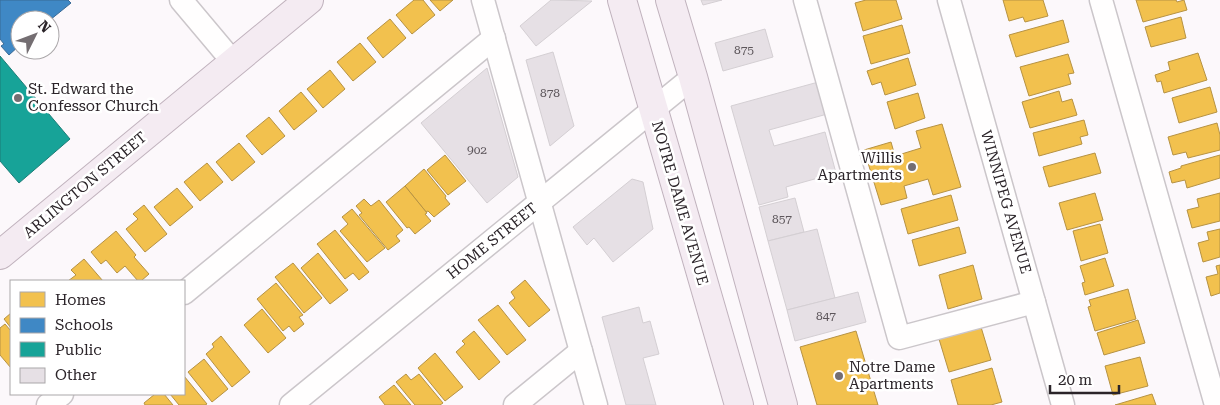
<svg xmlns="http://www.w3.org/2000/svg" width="1220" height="405" viewBox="0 0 1220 405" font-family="'Roboto Serif',serif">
<rect width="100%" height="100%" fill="#fcf8fb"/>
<g fill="#f2c14e" stroke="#b69243">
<path d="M414 0H423L435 15 412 34 396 15Z"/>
<path d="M430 0H453L440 11Z"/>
<path d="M866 0H896L902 19 863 31 855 3Z"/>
<path d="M1003 0H1043L1048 16 1025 22 1023 17 1009 21Z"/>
<path d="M1136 0H1176L1177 2 1184 0 1187 10 1143 22Z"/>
<path d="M1181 17 1186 38 1151 47 1145 27Z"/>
<path d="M390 19 406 38 383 58 367 38Z"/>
<path d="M1063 20 1069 42 1016 57 1009 35Z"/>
<path d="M902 25 910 53 871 64 863 36Z"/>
<path d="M360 43 376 62 353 81 337 62Z"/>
<path d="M1198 53 1207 80 1164 93 1161 81 1157 82 1155 75 1170 70 1168 62Z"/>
<path d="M1068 54 1074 73 1068 74 1071 84 1029 96 1020 67Z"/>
<path d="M908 58 916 85 885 95 881 82 872 85 867 71Z"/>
<path d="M330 70 345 89 323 108 307 89Z"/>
<path d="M1210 87 1217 112 1179 123 1172 98Z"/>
<path d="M1059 91 1062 102 1072 99 1077 115 1030 128 1022 102Z"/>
<path d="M301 92 317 111 294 130 279 111Z"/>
<path d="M918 93 925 118 895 129 887 102Z"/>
<path d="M269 117 285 136 262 155 246 136Z"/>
<path d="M1084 120 1088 135 1080 137 1082 144 1039 156 1033 133Z"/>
<path d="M1217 123 1220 135V150L1188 158 1186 152 1173 155 1168 137Z"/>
<path d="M942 124 961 187 933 195 928 179 904 186 907 198 881 205 864 150 891 142 895 156 921 148 916 131Z"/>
<path d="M239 143 255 162 232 181 216 162Z"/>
<path d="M1095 153 1101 173 1049 187 1043 167Z"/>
<path d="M445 155 466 181 448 195 427 170Z"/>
<path d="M1220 155V178L1187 188 1185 180 1172 183 1169 172 1181 168V166Z"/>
<path d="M207 163 223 182 200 201 184 182Z"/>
<path d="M424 169 446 196 445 198 450 204 434 217 428 211 426 212 405 186Z"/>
<path d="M405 186 427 213 425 214 431 221 415 234 409 227 407 228 386 202Z"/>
<path d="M177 188 193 207 170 226 154 207Z"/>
<path d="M1095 193 1103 220 1067 230 1059 203Z"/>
<path d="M1220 193V221L1192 228 1187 210 1199 207 1197 199Z"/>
<path d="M951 195 958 220 908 234 901 209Z"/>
<path d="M364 199 371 206 379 200 403 230 396 236 400 241 388 250 359 215 362 213 356 206Z"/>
<path d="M144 205 167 234 145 252 126 229 138 219 133 214Z"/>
<path d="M352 209 385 248 367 262 340 231 348 224 342 217Z"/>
<path d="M1100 224 1108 253 1081 261 1073 231Z"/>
<path d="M959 227 966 253 919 266 912 240Z"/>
<path d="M1220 229V257L1203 262 1198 243 1209 240 1207 232Z"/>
<path d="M335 230 369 272 359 280 353 273 345 279 317 244Z"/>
<path d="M116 231 136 255 134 257 149 274 141 281H138L125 266 117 273 106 260 101 264 91 252Z"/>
<path d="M318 253 348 290 330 304 301 268Z"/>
<path d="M1105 258 1114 286 1085 295 1082 283 1085 282 1080 266Z"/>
<path d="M84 259 103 281H68L76 275 71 270Z"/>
<path d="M293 263 322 298 304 313 275 277Z"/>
<path d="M973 265 982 299 948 309 939 275Z"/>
<path d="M1220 265V293L1211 296 1206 277 1218 274 1216 266Z"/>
<path d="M525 280 550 310 529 327 509 303 515 298 511 292Z"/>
<path d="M276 283 303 315 299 317 304 324 294 332 289 326 283 331 257 299Z"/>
<path d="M1128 289 1136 319 1095 331 1088 307 1091 306 1089 300Z"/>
<path d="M498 305 526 340 507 355 478 320Z"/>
<path d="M262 309 286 338 268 353 244 325Z"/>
<path d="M11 313V328L4 319Z"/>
<path d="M1138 320 1145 343 1104 355 1097 333Z"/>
<path d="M5 324 11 331V368L0 355V328Z"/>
<path d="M981 327 991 360 949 372 939 339Z"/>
<path d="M474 331 500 362 479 380 456 352 465 344 462 341Z"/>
<path d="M856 331 878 405H817L800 347Z"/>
<path d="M221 336 250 372 232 387 206 354 214 347 212 344Z"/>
<path d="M435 353 463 387 445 401 418 368Z"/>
<path d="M1140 357 1148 386 1113 395 1105 366Z"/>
<path d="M204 359 228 389 212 402 188 372Z"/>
<path d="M992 368 1002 402 991 405H958L951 380Z"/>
<path d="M406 374 411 380 419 374 443 403 440 405H415L396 382Z"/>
<path d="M184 376 207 404 205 405H179L170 394H184Z"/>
<path d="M394 385 411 405H385L379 397Z"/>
<path d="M155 394H164L173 405H145L144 403Z"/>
<path d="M1152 394 1156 405H1115Z"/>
</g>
<path fill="#3f88c5" stroke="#396a96" d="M0 0H68L71 3 50 20H20V45L9 55 1 46 4 44 0 39Z"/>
<path fill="#17a398" stroke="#1d7d77" d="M0 56 70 139 19 183 0 161Z"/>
<g fill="#e6e0e5" stroke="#d4cfd3">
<path d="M551 0 592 1 536 46 520 26Z"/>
<path d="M701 0H722L703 5Z"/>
<path d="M765 29 773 57 723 71 715 43Z"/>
<path d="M553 52 574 126 550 146 526 60Z"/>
<path d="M487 68 518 177 487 203 421 123Z"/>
<path d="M822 81 831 113 769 130 774 146 825 132 836 173 786 187 788 197 759 205 731 106Z"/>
<path d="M632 179 643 182 653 229 613 262 594 238 587 245 573 227Z"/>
<path d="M795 198 804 232 768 241 759 207Z"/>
<path d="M817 229 835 298 787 310 768 241Z"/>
<path d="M858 292 866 322 795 341 787 310Z"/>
<path d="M639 307 643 323 650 321 659 354 643 358 656 405H626L602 317Z"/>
</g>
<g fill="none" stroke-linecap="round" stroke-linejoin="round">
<defs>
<g id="minor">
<path d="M181 0 234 63"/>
<path d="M483 0 596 405"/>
<path d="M805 0 899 338 1034 302"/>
<path d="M949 0 1063 405"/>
<path d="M1101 0 1216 405"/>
<path d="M184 293 494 38"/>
<path d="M48 405 62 394"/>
<path d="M291 405 693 77"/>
<path d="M515 405 581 351"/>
</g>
<g id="major">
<path d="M622 0 739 405"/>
<path d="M670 0 693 77 783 405"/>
<path d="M0 255 309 0"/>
</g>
</defs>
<use href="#minor" stroke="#cbc6ca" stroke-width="25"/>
<use href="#major" stroke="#c0b2bd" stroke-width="30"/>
<use href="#minor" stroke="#fffefe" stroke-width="22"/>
<use href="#major" stroke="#f4ebf2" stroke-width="28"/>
</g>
<g fill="#746e72" stroke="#fff" stroke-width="2">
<circle cx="18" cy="98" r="5"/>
<circle cx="912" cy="167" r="5"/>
<circle cx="839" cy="376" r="5"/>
</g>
<g text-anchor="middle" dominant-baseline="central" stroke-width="5" stroke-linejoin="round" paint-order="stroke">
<g font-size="12" fill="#5d565b">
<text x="744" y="50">875</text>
<text x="550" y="93">878</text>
<text x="477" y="150">902</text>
<text x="782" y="219">857</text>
<text x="826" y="316">847</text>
</g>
<g font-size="15" fill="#2b2429" stroke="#fff" text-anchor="start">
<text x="28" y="89">St. Edward the<tspan x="28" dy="17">Confessor Church</tspan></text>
<text x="902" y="158" text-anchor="end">Willis<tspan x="902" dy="17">Apartments</tspan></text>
<text x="849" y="367">Notre Dame<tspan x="849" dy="17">Apartments</tspan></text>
</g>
<g font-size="15" fill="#2b2429" stroke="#fff">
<text transform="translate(85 185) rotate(-40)">ARLINGTON STREET</text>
<text transform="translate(1006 202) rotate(74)">WINNIPEG AVENUE</text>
<text transform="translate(680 203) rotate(74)">NOTRE DAME AVENUE</text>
<text transform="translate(492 241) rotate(-39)">HOME STREET</text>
</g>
</g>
<rect x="10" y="280" width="175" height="115" fill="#ffffff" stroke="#aaa7a9"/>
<rect x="20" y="292" width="25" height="15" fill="#f2c14e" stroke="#aaa7a9"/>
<text x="55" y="305" font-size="15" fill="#2b2429">Homes</text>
<rect x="20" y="318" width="25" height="15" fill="#3f88c5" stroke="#aaa7a9"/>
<text x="55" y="330" font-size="15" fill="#2b2429">Schools</text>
<rect x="20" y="342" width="25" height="15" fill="#17a398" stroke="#aaa7a9"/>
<text x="55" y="355" font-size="15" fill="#2b2429">Public</text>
<rect x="20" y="368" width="25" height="15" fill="#e6e0e5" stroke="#aaa7a9"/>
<text x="55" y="380" font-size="15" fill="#2b2429">Other</text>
<g transform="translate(35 35) rotate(48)"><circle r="24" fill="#ffffff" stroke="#aaa7a9"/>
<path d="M0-4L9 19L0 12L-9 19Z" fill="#746e72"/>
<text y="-8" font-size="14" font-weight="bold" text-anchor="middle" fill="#2b2429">N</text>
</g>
<path d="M1050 385v8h69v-8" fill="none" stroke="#2b2429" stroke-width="2.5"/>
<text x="1058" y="385" font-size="15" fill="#2b2429" stroke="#ffffff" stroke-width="4" paint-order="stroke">20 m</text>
</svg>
